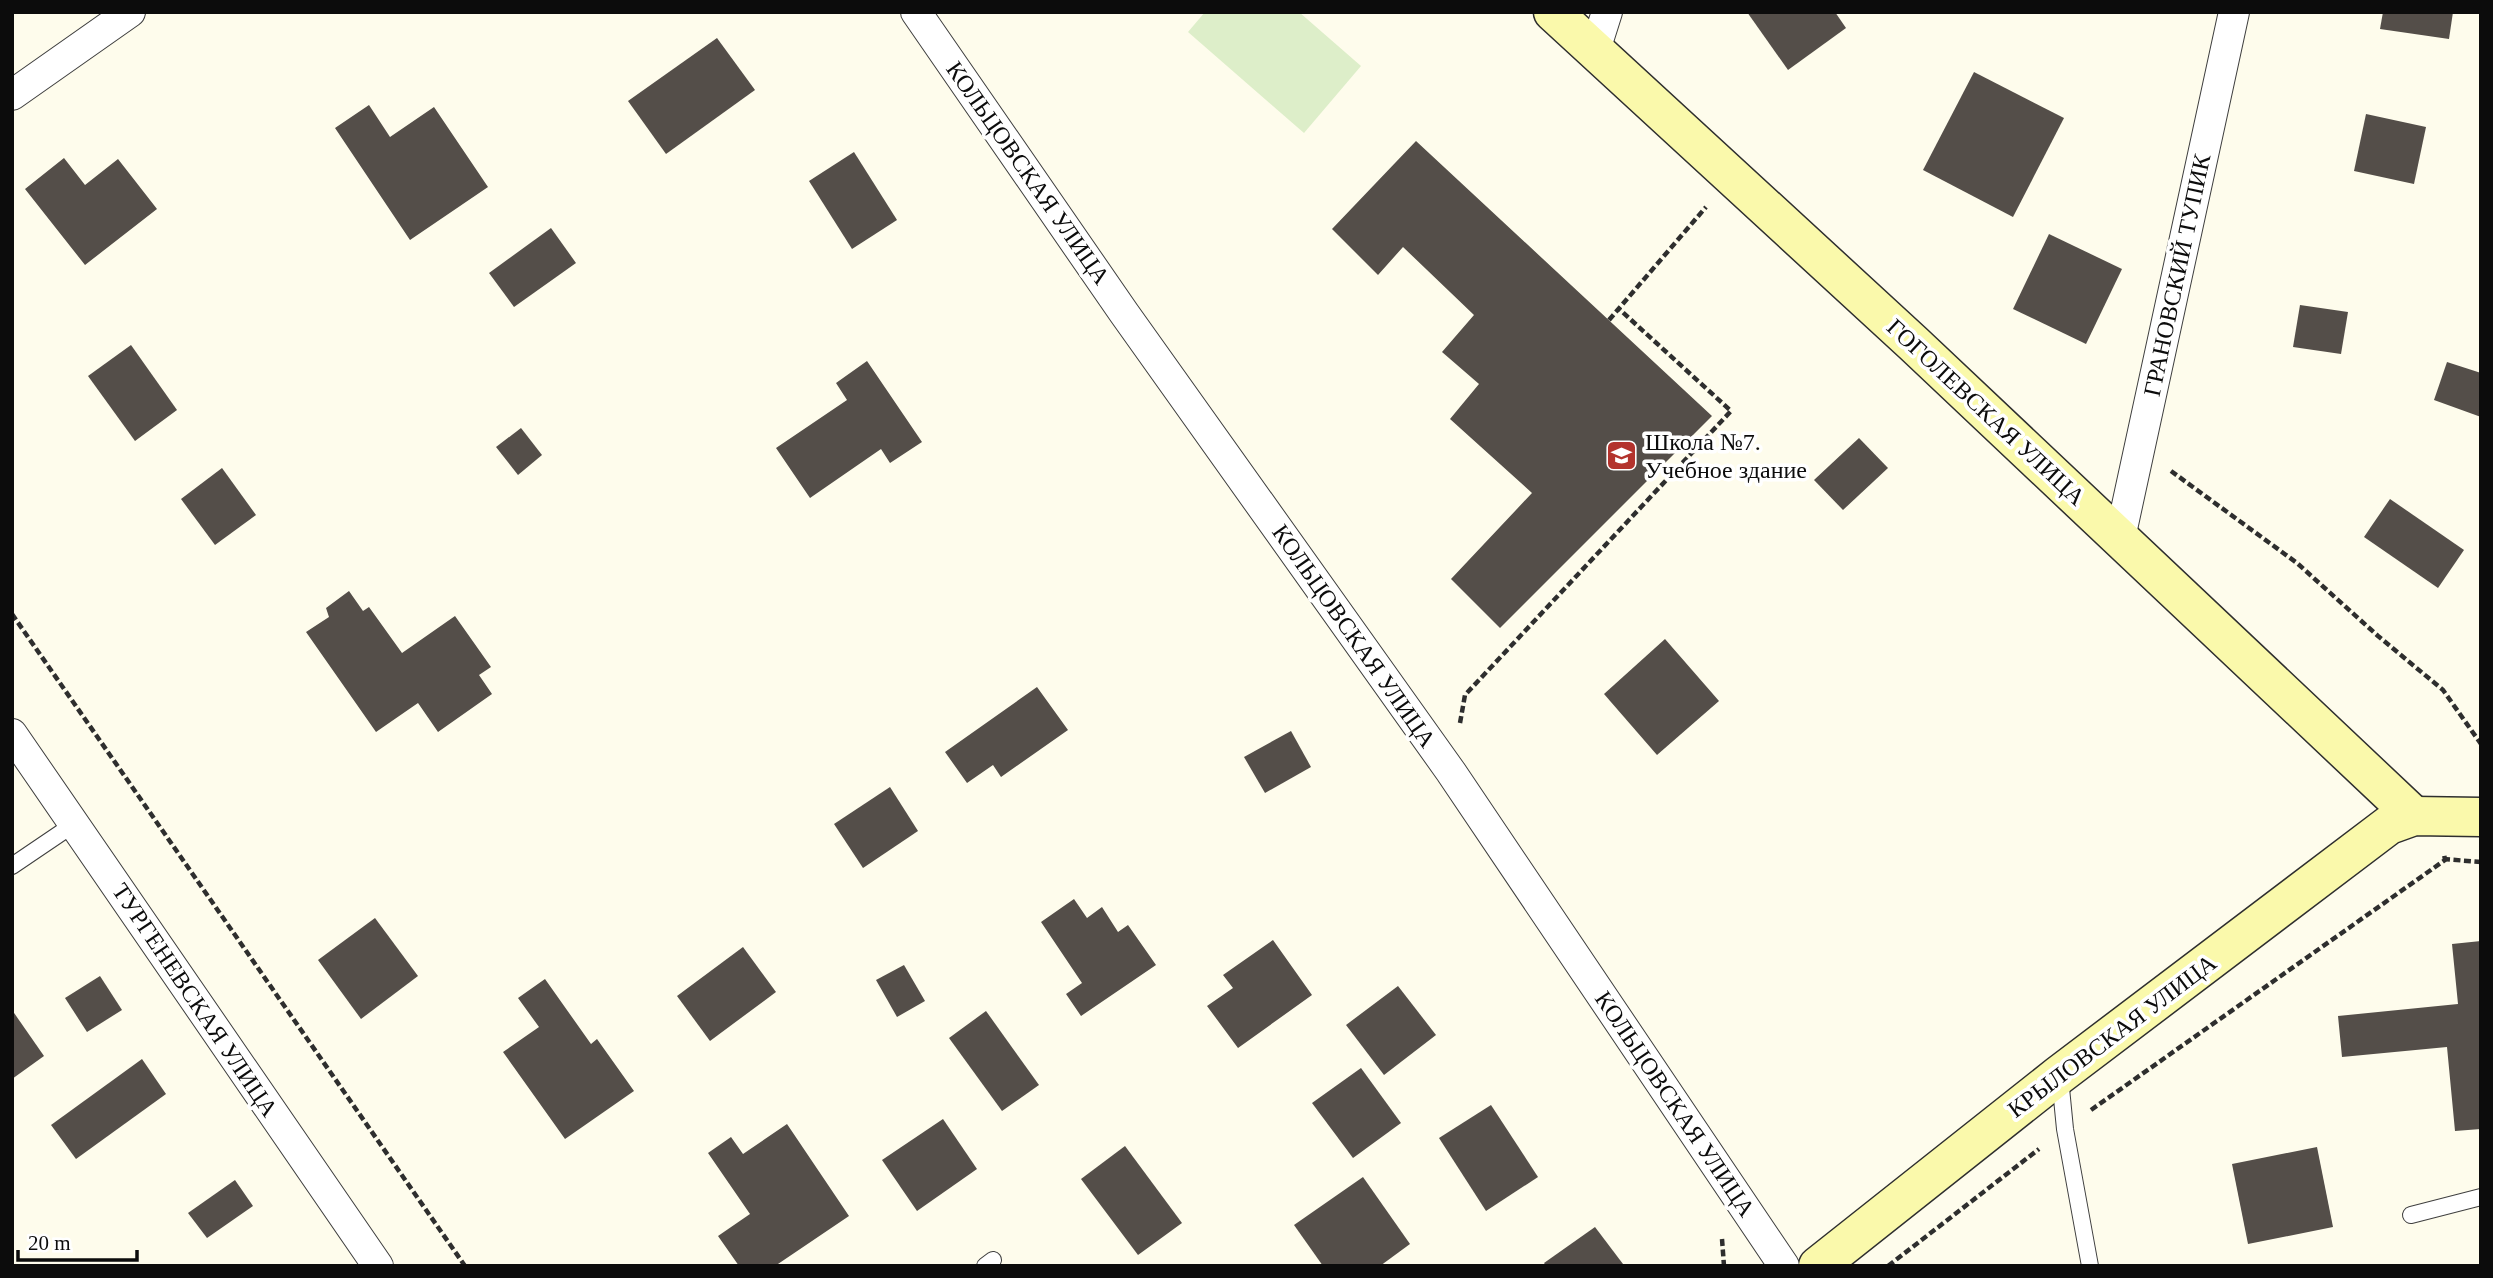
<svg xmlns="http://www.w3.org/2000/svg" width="2493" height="1278" viewBox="0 0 2493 1278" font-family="Georgia,serif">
<rect width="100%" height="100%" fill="#fefcec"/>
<path fill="#ddeec9" d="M1205 12H1299L1361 66 1304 133 1188 32Z"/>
<g fill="#544e49">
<path d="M1747 12H1835L1846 28 1788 70Z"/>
<path d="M2383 12H2453L2449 39 2380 29Z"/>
<path d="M717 38 755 90 666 154 628 101Z"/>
<path d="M1974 72 2064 118 2013 217 1923 170Z"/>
<path d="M369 105 390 137 434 107 488 187 410 240 335 128Z"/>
<path d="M2366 114 2426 127 2414 184 2354 171Z"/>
<path d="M1416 141 1712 416 1500 628 1451 579 1532 493 1450 419 1479 384 1442 352 1474 315 1403 247 1378 275 1332 229Z"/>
<path d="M854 152 897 220 852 249 809 181Z"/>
<path d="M64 158 85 185 118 159 157 209 85 265 25 189Z"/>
<path d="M551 228 576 263 514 307 489 273Z"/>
<path d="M2049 234 2122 269 2086 344 2013 309Z"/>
<path d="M2300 305 2348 312 2341 354 2293 347Z"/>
<path d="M131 345 177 410 135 441 88 376Z"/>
<path d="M867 361 922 442 890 463 881 449 810 498 776 448 847 400 836 383Z"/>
<path d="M2447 362 2481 373V417L2434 400Z"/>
<path d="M521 428 542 455 518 475 496 447Z"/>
<path d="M1859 438 1888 468 1843 510 1814 480Z"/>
<path d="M222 468 256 515 215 545 181 499Z"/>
<path d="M2390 499 2464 550 2438 588 2364 537Z"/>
<path d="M349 591 363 611 369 607 402 653 455 616 491 667 479 675 492 694 438 732 418 703 376 732 306 632 329 617 326 608Z"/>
<path d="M1665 639 1719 701 1657 755 1604 694Z"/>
<path d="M1037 687 1068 730 1001 777 993 765 967 783 945 752Z"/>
<path d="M1291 731 1311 767 1265 793 1244 757Z"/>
<path d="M890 787 918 831 863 868 834 824Z"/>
<path d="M1074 899 1087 918 1102 907 1118 932 1128 925 1156 965 1081 1016 1066 994 1082 983 1041 922Z"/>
<path d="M375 918 418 976 361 1019 318 960Z"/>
<path d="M1273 940 1312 995 1238 1048 1207 1006 1233 988 1223 975Z"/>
<path d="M2481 941V1129L2455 1131 2447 1047 2342 1057 2338 1016 2458 1004 2452 944Z"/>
<path d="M743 947 776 992 710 1041 677 996Z"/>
<path d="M904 965 925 1001 897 1017 876 980Z"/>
<path d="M100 976 122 1010 87 1032 65 998Z"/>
<path d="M545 979 591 1044 597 1039 634 1091 565 1139 503 1052 539 1027 518 998Z"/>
<path d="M1398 986 1436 1035 1384 1075 1346 1025Z"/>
<path d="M12 1010 44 1056 12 1079Z"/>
<path d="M986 1011 1039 1085 1002 1111 949 1038Z"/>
<path d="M142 1059 166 1094 76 1159 51 1125Z"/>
<path d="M1361 1068 1401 1123 1353 1158 1312 1103Z"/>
<path d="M1491 1105 1538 1177 1486 1211 1439 1138Z"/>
<path d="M943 1119 977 1169 917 1211 882 1160Z"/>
<path d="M787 1124 849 1216 775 1266H739L718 1236 750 1214 708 1153 731 1137 743 1154Z"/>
<path d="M1125 1146 1182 1223 1138 1255 1081 1179Z"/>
<path d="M2317 1147 2333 1227 2248 1244 2232 1164Z"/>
<path d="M1363 1177 1410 1244 1380 1266H1323L1294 1225Z"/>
<path d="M235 1180 253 1206 207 1238 188 1213Z"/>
<path d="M1595 1227 1623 1264 1546 1266 1544 1263Z"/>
</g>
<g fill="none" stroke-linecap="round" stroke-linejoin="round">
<defs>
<g id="lane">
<path d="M12 866 74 824"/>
<path d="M2060 1078 2065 1129 2090 1266"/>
<path d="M2411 1215 2481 1197"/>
<path d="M985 1266 993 1260"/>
</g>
<g id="street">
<path d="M916 12 1124 313 1451 772 1784 1266"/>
<path d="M1595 50 1607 12"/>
<path d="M12 95 130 12"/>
<path d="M2120 538 2234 12"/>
<path d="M12 734 378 1266"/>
</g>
<g id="secondary">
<path d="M1553 12 1914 344 2414 816"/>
<path d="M1818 1266 2059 1075 2389 825 2414 816 2481 817"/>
</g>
</defs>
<use href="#lane" stroke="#3f3f3f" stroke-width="18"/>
<use href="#street" stroke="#3f3f3f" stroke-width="32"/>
<use href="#secondary" stroke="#2e2e2e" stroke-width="41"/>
<g stroke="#2e2e2e" stroke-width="4.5" stroke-dasharray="7 3.5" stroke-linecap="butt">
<path d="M1609 320 1706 207"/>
<path d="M2171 471 2297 563 2378 636 2443 690 2481 744"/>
<path d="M12 614 465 1266"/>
<path d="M1460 723 1465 695 1731 411 1618 308"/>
<path d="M2443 859 2481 862"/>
<path d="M2091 1110 2445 860 2444 854"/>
<path d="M1722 1239 1724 1266"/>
<path d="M1888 1266 2039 1149"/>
</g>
<use href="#lane" stroke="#fff" stroke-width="16"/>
<use href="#street" stroke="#fff" stroke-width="30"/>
<use href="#secondary" stroke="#faf9ab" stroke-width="38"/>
</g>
<defs>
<symbol id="school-square" viewBox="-11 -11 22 22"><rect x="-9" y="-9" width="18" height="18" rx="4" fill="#b3332d" stroke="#fff"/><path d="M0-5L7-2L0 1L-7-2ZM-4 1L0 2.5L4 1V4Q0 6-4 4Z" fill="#fff"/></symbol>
</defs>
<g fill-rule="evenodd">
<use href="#school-square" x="1604" y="438" width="35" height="35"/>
</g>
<g text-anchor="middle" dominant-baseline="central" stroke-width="7" stroke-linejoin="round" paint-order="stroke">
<g font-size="24" fill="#0c0c0c" stroke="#fff">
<text transform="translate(1028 173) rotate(55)">КОЛЬЦОВСКАЯ УЛИЦА</text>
<text transform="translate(2177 275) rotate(-78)">ГРАНОВСКИЙ ТУПИК</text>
<text transform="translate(1986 412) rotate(43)">ГОГОЛЕВСКАЯ УЛИЦА</text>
<text transform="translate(1354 636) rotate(55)">КОЛЬЦОВСКАЯ УЛИЦА</text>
<text transform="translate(195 1000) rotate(56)">ТУРГЕНЕВСКАЯ УЛИЦА</text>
<text transform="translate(2112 1036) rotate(-37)">КРЫЛОВСКАЯ УЛИЦА</text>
<text transform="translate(1675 1104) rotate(56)">КОЛЬЦОВСКАЯ УЛИЦА</text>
</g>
<g font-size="24" fill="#0c0c0c" stroke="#fff" text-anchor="start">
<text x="1645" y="442">Школа №7.<tspan x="1645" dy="28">Учебное здание</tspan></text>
</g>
</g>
<rect width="2493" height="1278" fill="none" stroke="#0c0c0c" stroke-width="28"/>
<path d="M18 1250v10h119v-10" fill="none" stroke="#0c0c0c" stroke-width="3.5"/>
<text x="28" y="1250" font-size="21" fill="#0c0c0c" stroke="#ffffff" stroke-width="5" paint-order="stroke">20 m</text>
</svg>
